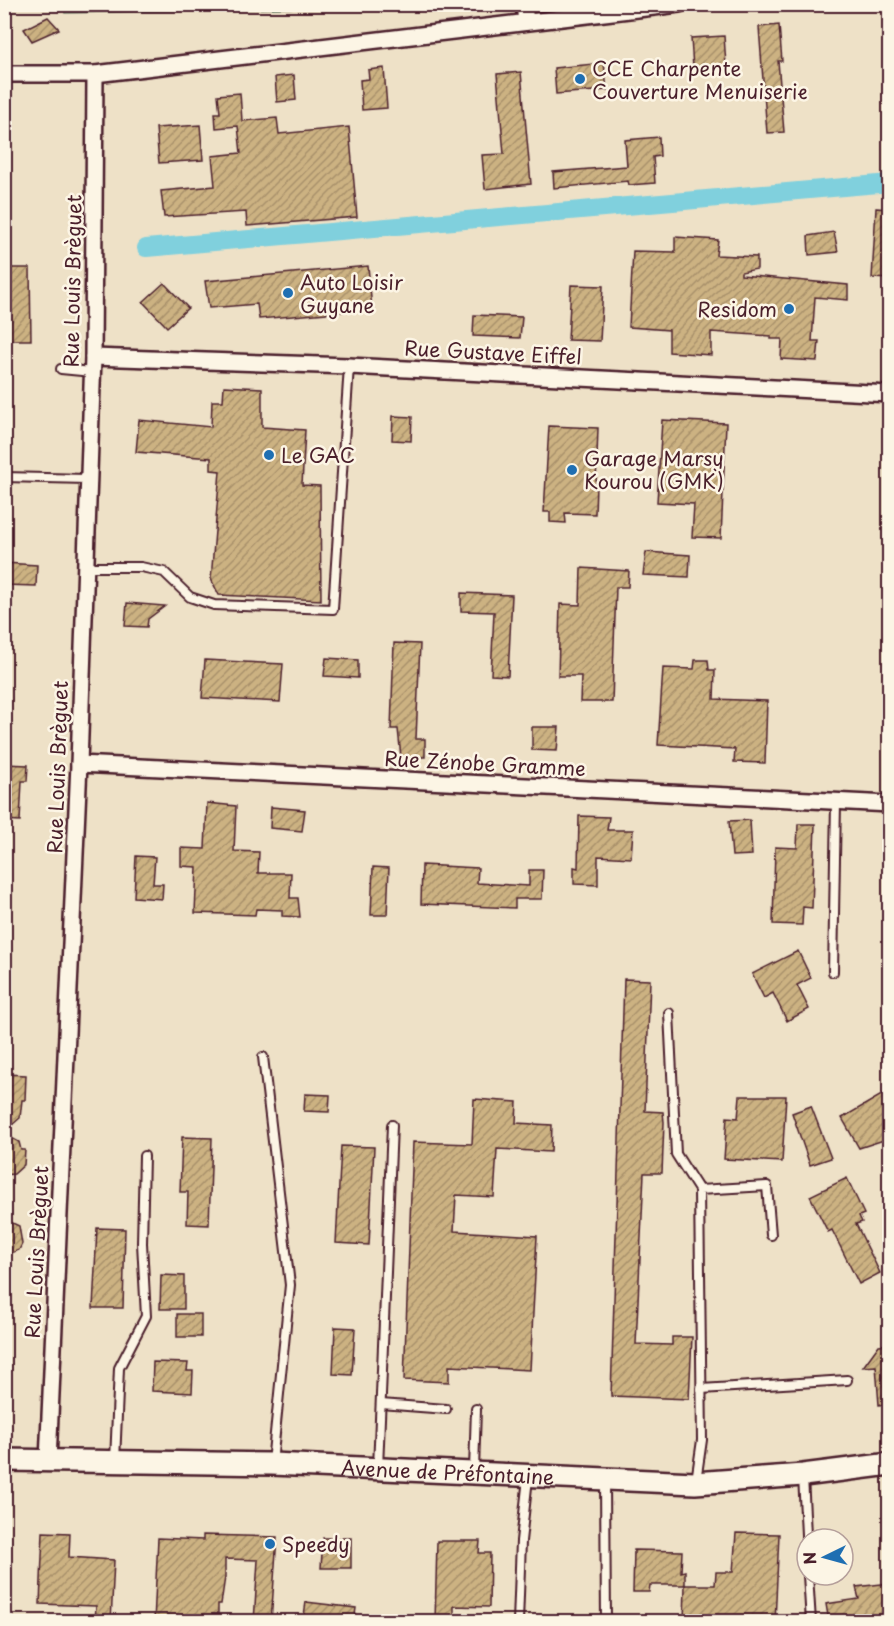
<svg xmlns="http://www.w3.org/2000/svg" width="894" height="1626" viewBox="0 0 894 1626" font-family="'Playpen Sans',sans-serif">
<defs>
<pattern id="wetland-marsh" width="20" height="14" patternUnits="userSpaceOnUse" patternTransform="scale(1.5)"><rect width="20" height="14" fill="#aaf0bc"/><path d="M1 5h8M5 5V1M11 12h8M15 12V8" fill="none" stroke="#94cda2"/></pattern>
<pattern id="building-hatch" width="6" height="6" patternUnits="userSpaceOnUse" patternTransform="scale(1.5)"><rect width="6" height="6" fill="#ccb282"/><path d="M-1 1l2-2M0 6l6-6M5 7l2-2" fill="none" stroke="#a8906b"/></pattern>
</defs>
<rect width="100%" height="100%" fill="#eee1c7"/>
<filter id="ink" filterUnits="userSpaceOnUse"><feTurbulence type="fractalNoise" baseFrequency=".0167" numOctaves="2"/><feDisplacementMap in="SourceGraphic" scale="12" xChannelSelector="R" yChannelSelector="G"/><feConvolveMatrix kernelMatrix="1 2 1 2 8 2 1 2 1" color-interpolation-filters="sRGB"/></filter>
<g filter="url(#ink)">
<path fill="url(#wetland-marsh)" stroke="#7a8874" stroke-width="1.5" d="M64 4H417V5L65 13Z"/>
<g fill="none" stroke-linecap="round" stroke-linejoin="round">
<path stroke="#80d0dd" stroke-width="18" d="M146 248 890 183"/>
</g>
<g fill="url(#building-hatch)" stroke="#4a1f2b" stroke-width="1.5">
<path d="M48 17 59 29 32 41 24 29Z"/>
<path d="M779 25 782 61H778L784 132 767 133 759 27Z"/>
<path d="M724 36 726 65 693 68 691 38Z"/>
<path d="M604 63 607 90 556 94 554 68Z"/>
<path d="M384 68 387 108 362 110 360 80 369 79 368 70Z"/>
<path d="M521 72 531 184 485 189 482 155 504 154 497 74Z"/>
<path d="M294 75 296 100 277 102 275 77Z"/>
<path d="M240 93 242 121 277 118 279 134 349 127 357 217 247 226 246 212 164 217 161 191 215 186 212 156 241 153 238 126 216 128 215 113H220L218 95Z"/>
<path d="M200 125 203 160 159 163 156 128Z"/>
<path d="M659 137 660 156 653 157 655 183 629 185 628 181 554 188 553 172 627 166 625 140Z"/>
<path d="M876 208 890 209V279L872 278Z"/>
<path d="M834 232 838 252 809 255 808 236Z"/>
<path d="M675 237 718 240 716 255 757 257V269L741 272V275L848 285V300L815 297 812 341H819L817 361 781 359 782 339H771V336L711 332V355L669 352V330L629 327 633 251 675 252Z"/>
<path d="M368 266 372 309 259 319 257 304 209 308 205 281Z"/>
<path d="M4 268H30L31 340H4Z"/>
<path d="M164 283 188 308 167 327 143 302Z"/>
<path d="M571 285 603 286 600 341 568 340Z"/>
<path d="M474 315 522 317 520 338 473 336Z"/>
<path d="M224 386 262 388V427L305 430 302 485 320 486 321 600 219 595 211 579 220 471 211 470V458L136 452 139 420 211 427 212 401H223Z"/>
<path d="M393 416 412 417 411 441 392 440Z"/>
<path d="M662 420 726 423 721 538 692 537 694 504 657 502Z"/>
<path d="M549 426 598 428 595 514 565 513 566 523 550 522V512H544Z"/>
<path d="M646 552 690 555 689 577 643 575Z"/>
<path d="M4 563 37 565 36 586 4 585Z"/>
<path d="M581 568 629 571 628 587H616L612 702H580L581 676H558L560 604 580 605Z"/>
<path d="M461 593 512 595 508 676 491 675 494 612 461 611Z"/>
<path d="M127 603 165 606 148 619 147 627 125 626Z"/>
<path d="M394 643 420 644 416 739H425V757H401L398 729H391Z"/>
<path d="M326 658 358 660V678L324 676Z"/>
<path d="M205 660 283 664 280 702 202 698Z"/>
<path d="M695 660H708L709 670H715L714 699 767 701 765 763 734 762 735 749 658 745 663 668 694 669Z"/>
<path d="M532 727H559L557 751 532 750Z"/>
<path d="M4 764 28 765 27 781H22L20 821 4 820Z"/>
<path d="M207 803 236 806 234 851 259 852 258 873H291L290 898H298L300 917 282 916V910L256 909 255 915 195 913 197 867 181 866V848L205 849Z"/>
<path d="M271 807 305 810 302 831 270 828Z"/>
<path d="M579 816 609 817 607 830H633L631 858 598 856V885L574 884V867L578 868Z"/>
<path d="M750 820 752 855 732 856 729 821Z"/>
<path d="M798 824H815L812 908 803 907 802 925 773 924 775 847 797 848Z"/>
<path d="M136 856 155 857 153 884H163L162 899 134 897Z"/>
<path d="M422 865 478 868 477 883 529 886V870H543L542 899H515V908L421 904Z"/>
<path d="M373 867 389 868 387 915H371Z"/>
<path d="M798 951 811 978 797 985 809 1009 787 1021 773 993 764 998 752 974Z"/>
<path d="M624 979 650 980 645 1111 663 1112 664 1122 662 1173H644L636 1344 672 1345V1337H692L689 1399 611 1396Z"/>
<path d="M4 1074 26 1075 25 1100H22L20 1118 12 1125 5 1117Z"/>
<path d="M890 1090V1138L859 1148 842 1118Z"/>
<path d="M305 1094 330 1095 329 1112 304 1111Z"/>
<path d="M740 1096H786L782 1162 724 1159 727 1117 738 1118Z"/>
<path d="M474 1099 517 1102 516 1123 552 1125 551 1152 497 1149 494 1197 456 1195 454 1231 537 1236 530 1370 449 1366V1382L404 1380 413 1142 472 1144Z"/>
<path d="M811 1106 831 1158 810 1165 792 1113Z"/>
<path d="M4 1134 19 1142 21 1150H25L24 1165 14 1174 4 1175Z"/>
<path d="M182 1137 212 1138 209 1225 187 1224 188 1192H180Z"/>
<path d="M341 1146 374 1147 369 1245 336 1243Z"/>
<path d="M847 1178 864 1214 859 1216 862 1222 856 1224 880 1273 859 1284 832 1230 828 1232 810 1196Z"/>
<path d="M4 1219 19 1226 22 1244 19 1250 4 1256Z"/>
<path d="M97 1228 125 1229 123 1308H93Z"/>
<path d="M161 1275 184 1276V1309H160Z"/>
<rect x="177" y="1314" width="24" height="23"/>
<path d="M335 1327 355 1328 352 1375 333 1374Z"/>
<path d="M890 1344V1404L879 1405 876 1366 863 1367 879 1345Z"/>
<path d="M153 1362 188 1363 187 1371H193L192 1393 152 1391Z"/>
<path d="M43 1532 70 1533 69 1557 114 1560 111 1622H95L96 1606 40 1604Z"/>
<path d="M736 1533 779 1534 775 1622H684L685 1585H715L716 1572H733Z"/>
<path d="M203 1535 277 1537 271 1622H254L258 1560 225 1559V1577L221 1604H218V1622H154L158 1538 203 1540Z"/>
<path d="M323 1538H351V1568H321Z"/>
<path d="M437 1541H480L479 1553H490L489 1607 454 1606V1622H435Z"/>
<path d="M634 1550 682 1551 681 1572 685 1571V1585H650L649 1592H633Z"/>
<path d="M890 1583V1622H829L826 1604 859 1599 856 1587Z"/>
<path d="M306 1602 356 1608 354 1622H303Z"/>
</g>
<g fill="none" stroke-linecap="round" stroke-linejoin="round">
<defs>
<g id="service">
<path d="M61 369 92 372"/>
<path d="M4 477 87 479"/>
<path d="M85 567H141L164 572 190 597 214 605 333 609 349 366"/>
<path d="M833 972 836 802"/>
<path d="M669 1013 676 1154 699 1190"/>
<path d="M263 1057 290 1285 272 1463"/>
<path d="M701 1389 847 1380"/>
<path d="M381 1404 446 1409"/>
<path d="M115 1461 119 1368 146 1316 142 1243 144 1156"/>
<path d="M378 1468 392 1125"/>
<path d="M474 1470 476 1409"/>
<path d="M803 1476 807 1554"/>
<path d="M605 1481 606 1622"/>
<path d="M696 1481 702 1440 699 1190 767 1186 771 1235"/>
<path d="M808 1575 811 1622"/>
<path d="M518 1622 521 1541 528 1478"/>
</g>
<g id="minor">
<path d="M524 4 526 22"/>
<path d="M4 74H95L679 4"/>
<path d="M93 357 349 366 890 394"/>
<path d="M79 764 890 804"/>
<path d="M48 1461 79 764 93 357 95 74"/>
</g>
<g id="secondary">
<path id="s1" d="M4 1460 272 1464 695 1483 803 1475 890 1464"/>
</g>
</defs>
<use href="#service" stroke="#4a1f2b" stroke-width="12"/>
<use href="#minor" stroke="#4a1f2b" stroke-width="20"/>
<use href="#secondary" stroke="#4a1f2b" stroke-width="26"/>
<use href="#service" stroke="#fcf5e5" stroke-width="8"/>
<use href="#minor" stroke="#fcf5e5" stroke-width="15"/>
<use href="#secondary" stroke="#fcf5e5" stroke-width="21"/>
</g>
</g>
<g fill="#1f6fb2" stroke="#fcf5e5" stroke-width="2">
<circle cx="580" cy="79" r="6"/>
<circle cx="288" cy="293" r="6"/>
<circle cx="789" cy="309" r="6"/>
<circle cx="269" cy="455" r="6"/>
<circle cx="572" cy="470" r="6"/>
<circle cx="270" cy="1544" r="6"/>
</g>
<g text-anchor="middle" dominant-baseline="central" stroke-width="5" stroke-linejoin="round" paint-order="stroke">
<g font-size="20" fill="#4a1f2b" stroke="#fcf5e5" text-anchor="start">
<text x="592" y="68">CCE Charpente<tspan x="592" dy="23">Couverture Menuiserie</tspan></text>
<text x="300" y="282">Auto Loisir<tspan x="300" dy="23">Guyane</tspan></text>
<text x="777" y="309" text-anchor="end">Residom</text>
<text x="281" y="455">Le GAC</text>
<text x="584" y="458">Garage Marsy<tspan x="584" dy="23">Kourou (GMK)</tspan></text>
<text x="282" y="1544">Speedy</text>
</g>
<g font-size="20" fill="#4a1f2b" stroke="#fcf5e5">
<text transform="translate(72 281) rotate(-89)">Rue Louis Brèguet</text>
<text transform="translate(493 352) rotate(3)">Rue Gustave Eiffel</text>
<text transform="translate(485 763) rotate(3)">Rue Zénobe Gramme</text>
<text transform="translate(57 767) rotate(-88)">Rue Louis Brèguet</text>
<text transform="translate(36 1252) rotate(-87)">Rue Louis Brèguet</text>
<text stroke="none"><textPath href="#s1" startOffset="444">Avenue de Préfontaine</textPath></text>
</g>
</g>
<rect width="894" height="1626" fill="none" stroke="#fcf5e5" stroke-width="24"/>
<rect x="12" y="12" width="870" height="1602" fill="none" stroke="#4a1f2b" stroke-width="2" filter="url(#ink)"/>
<g transform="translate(825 1557) rotate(265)"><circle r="28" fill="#fcf5e5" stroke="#b59f9b" stroke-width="1.5"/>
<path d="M0-4.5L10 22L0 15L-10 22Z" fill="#1f6fb2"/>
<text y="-9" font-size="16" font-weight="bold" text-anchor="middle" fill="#4a1f2b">N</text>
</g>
</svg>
